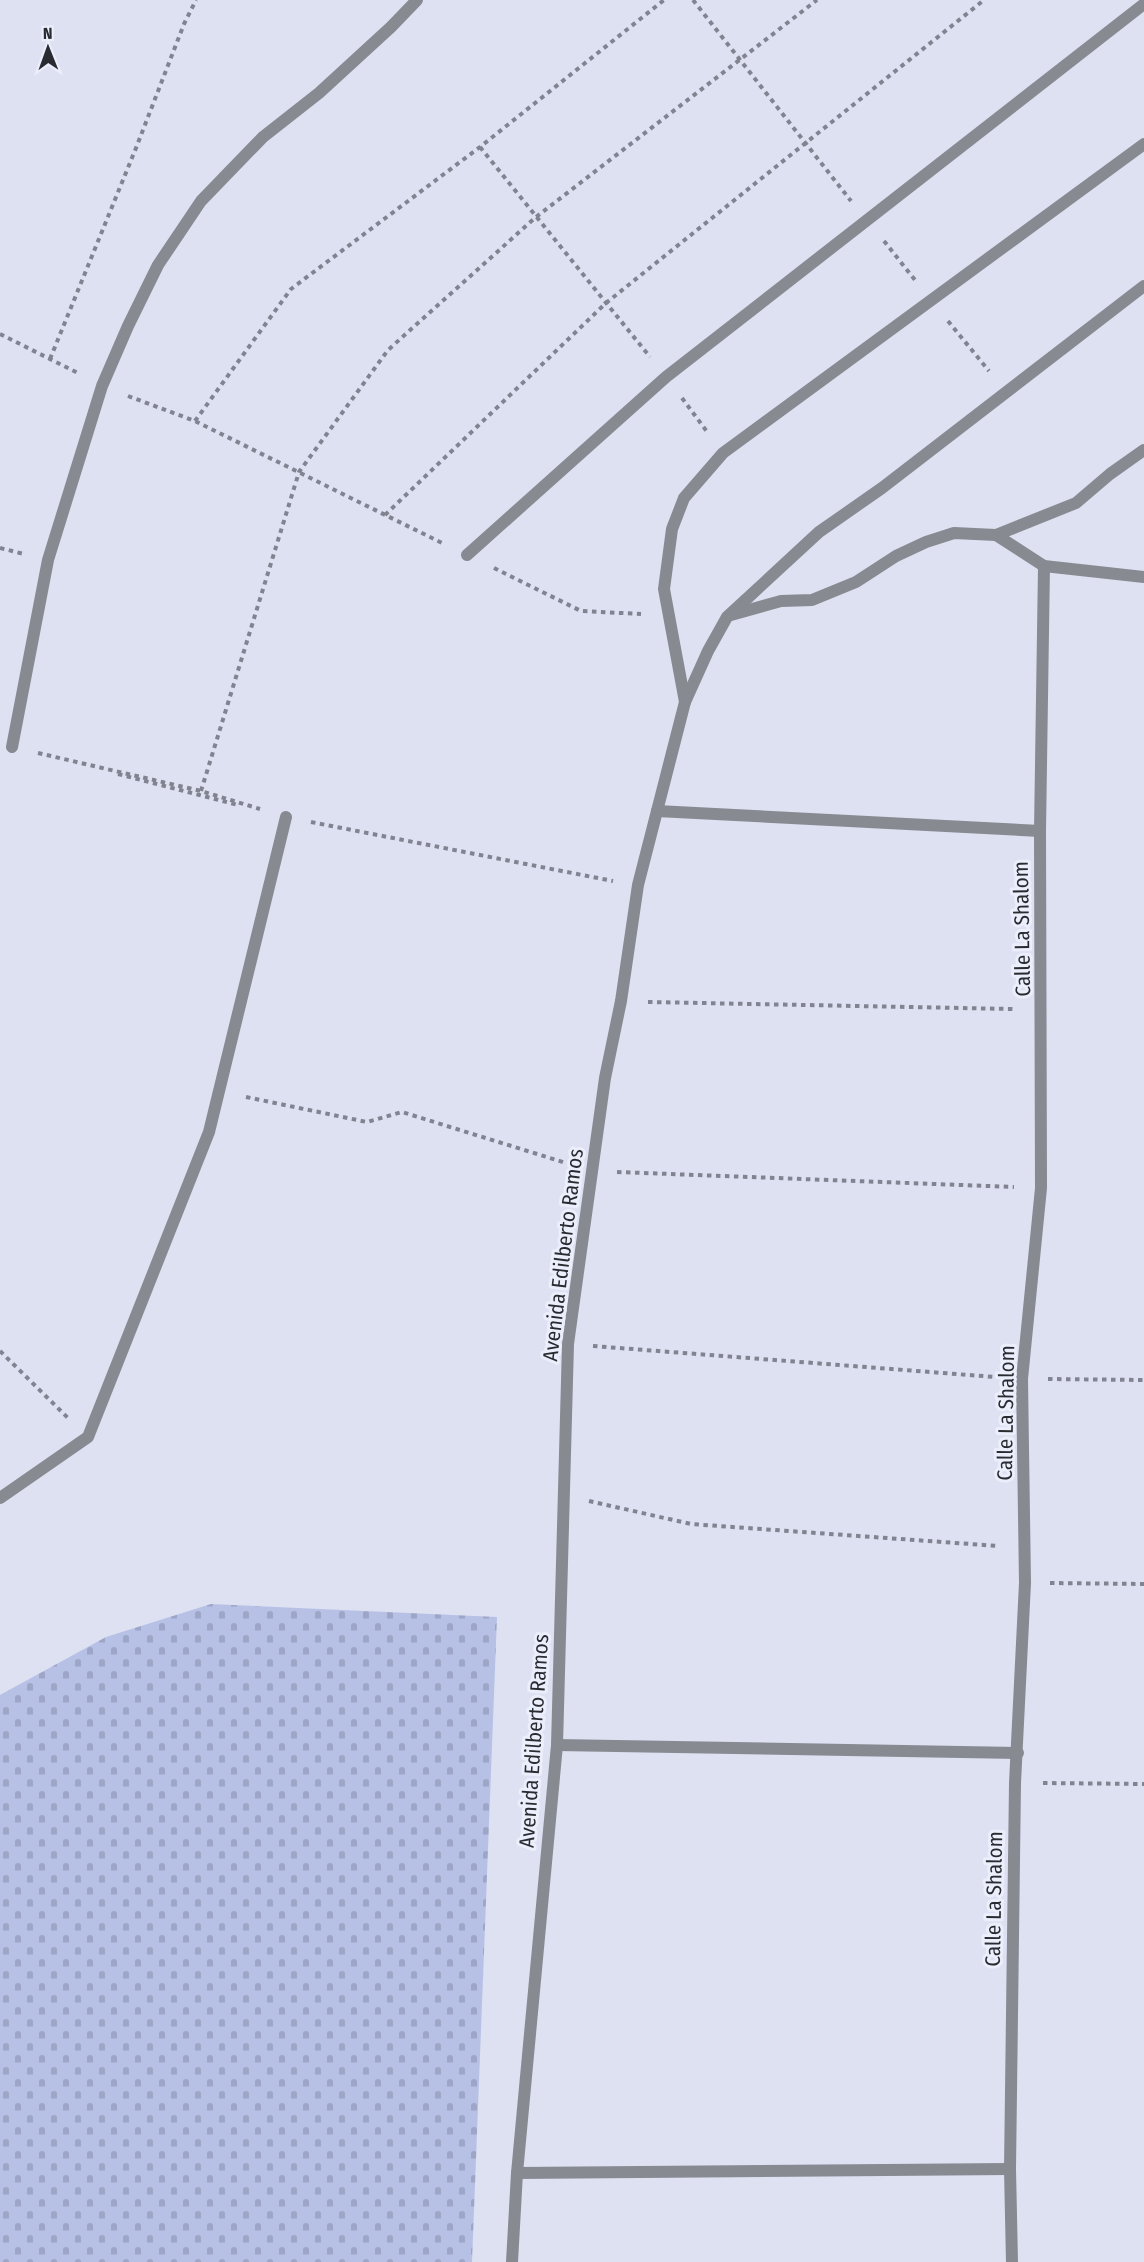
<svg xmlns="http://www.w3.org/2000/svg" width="1144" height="2262" viewBox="0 0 1144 2262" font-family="'Fira Sans Condensed',sans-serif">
<defs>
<pattern id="cemetery-stones" width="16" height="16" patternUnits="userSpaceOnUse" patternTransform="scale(1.5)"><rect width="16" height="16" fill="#b7c1e6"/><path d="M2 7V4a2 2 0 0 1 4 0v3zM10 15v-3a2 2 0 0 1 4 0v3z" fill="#9da6c6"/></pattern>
</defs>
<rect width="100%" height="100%" fill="#dde1f2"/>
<path fill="url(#cemetery-stones)" d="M211 1604 497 1617 472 2262H0V1695L106 1637Z"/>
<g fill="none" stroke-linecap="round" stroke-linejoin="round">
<g stroke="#818490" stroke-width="4" stroke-dasharray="4.5 4.5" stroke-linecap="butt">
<path d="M693 0 851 201"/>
<path d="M480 147 650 357"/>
<path d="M884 241 915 280"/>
<path d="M948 321 989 371"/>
<path d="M0 334 80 374"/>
<path d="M50 359 136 148 184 24 196 0"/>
<path d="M128 396 195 421 444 544"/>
<path d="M682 398 708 433"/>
<path d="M195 421 291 289 480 147 664 0"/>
<path d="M385 515 606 303 984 0"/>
<path d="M0 548 24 554"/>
<path d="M494 568 581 611 641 614"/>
<path d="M38 753 201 791 260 809"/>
<path d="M118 774 238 805"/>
<path d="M201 791 299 472 388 350 536 217 817 0"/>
<path d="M311 822 613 881"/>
<path d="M648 1002 1013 1009"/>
<path d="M246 1097 367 1122 402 1112 566 1163"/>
<path d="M617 1172 1014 1187"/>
<path d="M593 1346 995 1377"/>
<path d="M0 1351 68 1418"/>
<path d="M1048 1379 1144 1380"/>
<path d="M589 1501 691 1524 998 1546"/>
<path d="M1050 1583 1144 1584"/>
<path d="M1043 1783 1144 1784"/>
</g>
<g stroke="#888a91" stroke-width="12">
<path d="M996 535 1076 503 1110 474 1144 450"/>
<path d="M467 555 666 377 1144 4"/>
<path d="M731 615 781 601 812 600 856 582 896 556 926 542 954 533 996 535 1044 566 1144 577"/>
<path d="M685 702 664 589 672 529 684 498 723 453 1144 144"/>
<path d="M12 747 48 560 102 386 128 326 158 265 201 201 263 137 319 93 391 27 417 0"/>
<path d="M657 811 1040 831"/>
<path d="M0 1498 88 1437 209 1132 286 817"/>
<path d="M557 1745 1018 1753"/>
<path d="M517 2173 1010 2169"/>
<path d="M512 2262 517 2173 557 1745 568 1344 605 1078 621 1001 638 885 685 702 708 651 727 617 819 532 882 488 1144 286"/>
<path d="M1012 2262 1010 2169 1015 1783 1025 1583 1022 1379 1041 1188 1040 831 1044 566"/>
</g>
</g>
<g text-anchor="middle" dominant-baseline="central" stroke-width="6" stroke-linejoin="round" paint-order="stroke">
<g font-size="21" fill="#292b31" stroke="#ebeffc">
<text transform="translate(1022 929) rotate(-91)">Calle La Shalom</text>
<text transform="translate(563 1255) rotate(-83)">Avenida Edilberto Ramos</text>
<text transform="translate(1006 1413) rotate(-89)">Calle La Shalom</text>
<text transform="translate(534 1741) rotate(-86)">Avenida Edilberto Ramos</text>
<text transform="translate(994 1899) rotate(-89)">Calle La Shalom</text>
</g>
</g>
<g transform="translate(48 48) rotate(359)" stroke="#ebeffc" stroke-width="4.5" paint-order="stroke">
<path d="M0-4.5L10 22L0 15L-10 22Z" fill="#292b31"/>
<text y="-9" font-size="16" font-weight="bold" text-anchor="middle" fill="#292b31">N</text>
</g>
</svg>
